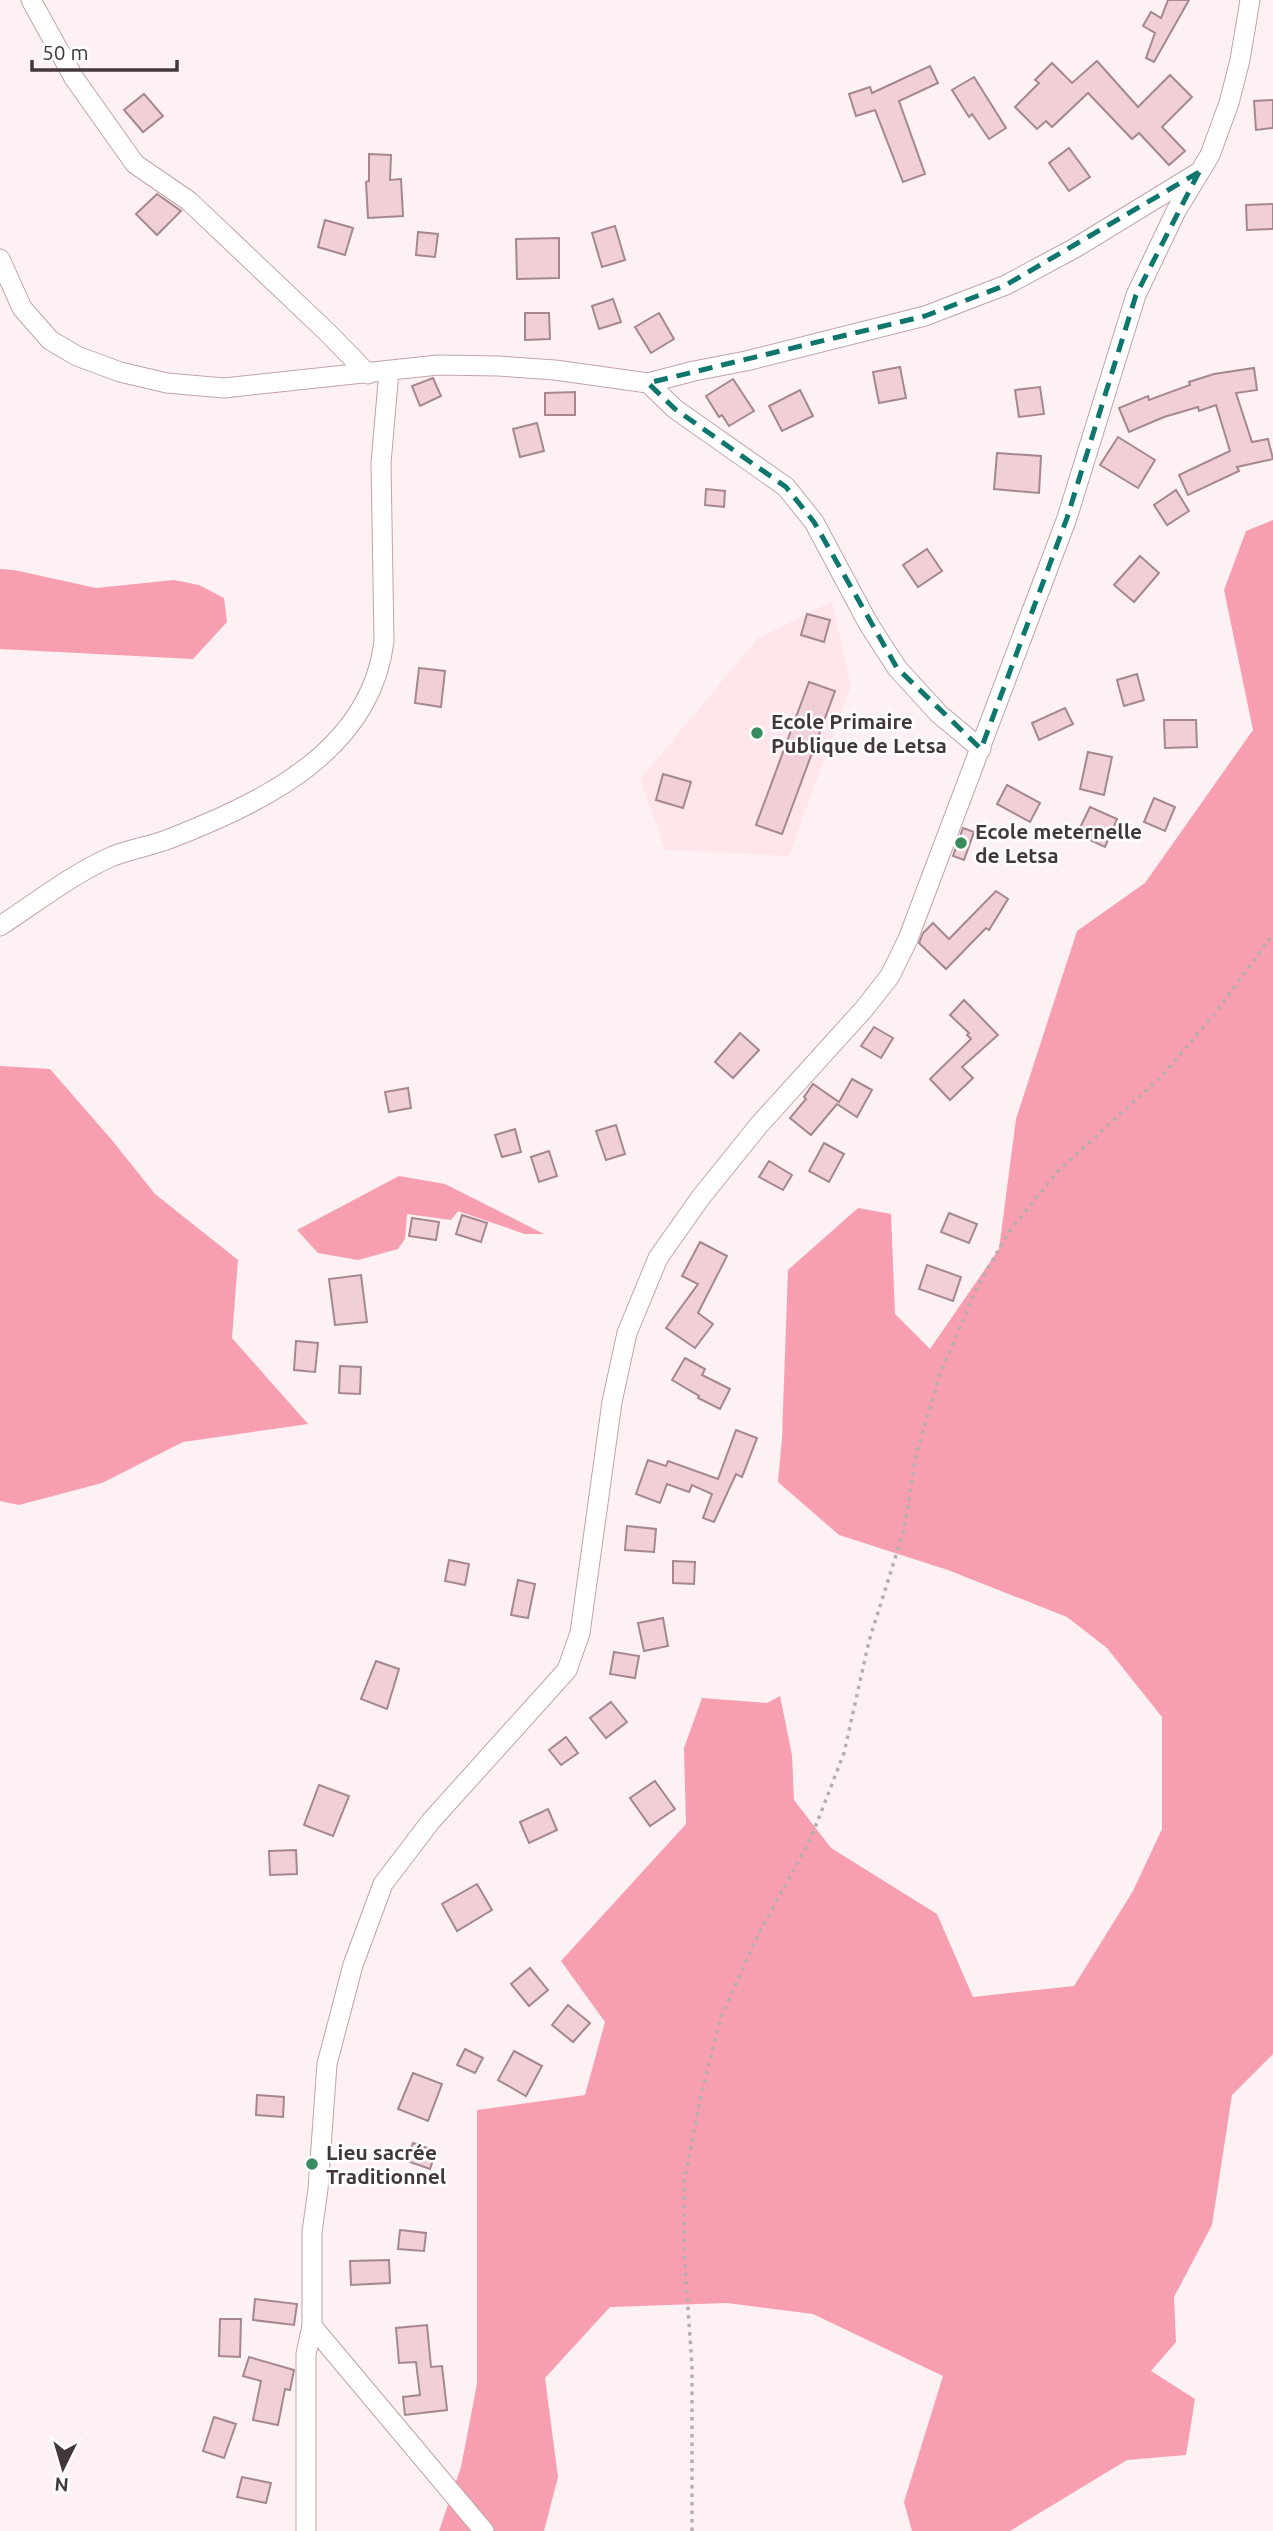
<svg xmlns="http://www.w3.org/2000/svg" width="1273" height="2531" viewBox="0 0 1273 2531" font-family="Ubuntu,sans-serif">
<rect width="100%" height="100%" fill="#fef1f3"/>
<path fill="#ffe6ea" d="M832 601 851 686 789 856 665 850 640 779 758 638Z"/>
<g fill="#f79eb1">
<path d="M1273 520V2054L1232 2095 1212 2225 1174 2297 1176 2342 1151 2371 1195 2399 1186 2455 1127 2460 1010 2531H912L904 2502 943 2376 813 2314 727 2303 610 2307 545 2378 558 2477 544 2531H439L461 2467 477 2384V2110L585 2095 605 2022 561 1961 686 1824 684 1748 702 1698 767 1703 780 1696 792 1755 794 1800 831 1848 937 1914 973 1997 1074 1986 1133 1891 1162 1829V1717L1107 1648 1067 1617 948 1570 839 1535 778 1482 782 1438 788 1270 858 1208 891 1214 895 1314 930 1349 999 1249 1016 1119 1077 931 1145 883 1253 730 1224 590 1246 531Z"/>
<path d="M0 569 14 570 96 588 174 580 199 585 224 598 227 622 193 659 0 649Z"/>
<path d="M0 1066 50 1069 111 1139 155 1194 238 1260 232 1338 308 1424 183 1442 102 1483 19 1505 0 1501Z"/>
<path d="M399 1176 445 1184 544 1234H525L458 1211 451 1220 407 1214 405 1239 398 1249 358 1260 318 1253 297 1230Z"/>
</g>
<g fill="#f0d0d6" stroke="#a5888d" stroke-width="2">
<path d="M1168 0H1189L1154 62 1146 58 1155 33 1143 26 1151 12 1161 18Z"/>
<path d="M1097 61 1138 107 1170 75 1192 97 1162 127 1185 151 1169 165 1139 133 1132 139 1088 93 1052 127 1046 121 1037 129 1015 107 1039 83 1035 80 1052 63 1072 83Z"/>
<path d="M930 66 938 83 899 101 925 174 903 182 875 110 856 116 849 94 870 87 872 93Z"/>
<path d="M974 77 1006 128 989 139 972 114 969 117 952 90Z"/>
<path d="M144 94 163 116 143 132 124 110Z"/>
<path d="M1273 100V128L1256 130 1254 101Z"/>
<path d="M1069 148 1090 177 1069 191 1049 163Z"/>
<path d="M369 154 391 155 390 180 401 179 403 216 368 218 366 182 369 181Z"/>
<path d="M157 194 181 211 157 235 136 214Z"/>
<path d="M1273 204V229L1247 230 1246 205Z"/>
<path d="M325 220 353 228 345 255 318 247Z"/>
<path d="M615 226 625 260 602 267 592 233Z"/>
<path d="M418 232 438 234 435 257 416 255Z"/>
<path d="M559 238V278L517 279 516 239Z"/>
<path d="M613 299 621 322 599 329 592 306Z"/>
<path d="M525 313H549L550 339 525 340Z"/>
<path d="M659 313 674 339 651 353 635 327Z"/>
<path d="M900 367 906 398 879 403 873 372Z"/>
<path d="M1254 368 1257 390 1236 393 1252 442 1268 439 1273 459 1237 467 1239 471 1188 495 1179 475 1230 451 1216 405 1199 411 1198 407 1164 417 1129 432 1119 408 1148 396 1149 400 1190 385 1189 382 1214 374Z"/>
<path d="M433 378 441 396 420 406 412 386Z"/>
<path d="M733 379 754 411 729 426 722 415 719 417 706 396Z"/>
<path d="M1040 387 1044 414 1019 417 1015 390Z"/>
<path d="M800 390 813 416 782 431 769 406Z"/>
<path d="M575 392V415H545V393Z"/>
<path d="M537 423 544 451 520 457 513 429Z"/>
<path d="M1118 437 1155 460 1138 488 1100 465Z"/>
<path d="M997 453 1041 456 1039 493 994 489Z"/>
<path d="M706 489 725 491 724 507 705 505Z"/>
<path d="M1176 490 1189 511 1167 525 1154 505Z"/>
<path d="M927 549 942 571 918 587 903 565Z"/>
<path d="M1140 556 1159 573 1134 602 1114 585Z"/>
<path d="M807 614 830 620 824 642 801 635Z"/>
<path d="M419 668 445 671 441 707 415 703Z"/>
<path d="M1137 674 1144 700 1124 706 1117 680Z"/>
<path d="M809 682 835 691 782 834 756 825Z"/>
<path d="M1065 708 1073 724 1039 740 1032 723Z"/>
<path d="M1164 720H1196L1197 747 1165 748Z"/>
<path d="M1088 752 1112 757 1104 795 1080 789Z"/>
<path d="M663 774 691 782 683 808 656 800Z"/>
<path d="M1007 785 1040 803 1030 822 997 804Z"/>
<path d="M1154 798 1175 807 1165 831 1144 822Z"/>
<path d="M1090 807 1117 819 1105 847 1077 834Z"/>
<path d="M963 828 974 832 964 860 953 856Z"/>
<path d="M996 891 1008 899 989 930 986 928 946 969 919 943 923 933 933 923 949 939Z"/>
<path d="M964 1000 998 1035 962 1067 973 1078 950 1100 930 1079 971 1039 967 1035 969 1033 950 1015Z"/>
<path d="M874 1027 893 1038 881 1058 861 1046Z"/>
<path d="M740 1033 759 1050 733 1078 715 1062Z"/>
<path d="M852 1079 872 1090 857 1117 837 1104 811 1135 790 1118 806 1099 804 1097 813 1084 839 1102Z"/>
<path d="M408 1088 411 1108 389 1112 385 1092Z"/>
<path d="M616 1125 625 1154 606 1160 596 1131Z"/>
<path d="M515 1129 521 1152 502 1157 495 1135Z"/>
<path d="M824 1143 844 1154 829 1182 809 1171Z"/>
<path d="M549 1151 557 1176 539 1182 531 1157Z"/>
<path d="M769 1161 792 1175 783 1190 759 1177Z"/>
<path d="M949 1213 977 1224 969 1243 941 1232Z"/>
<path d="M462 1215 487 1223 481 1242 456 1234Z"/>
<path d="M412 1218 439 1222 436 1240 409 1236Z"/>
<path d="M700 1242 727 1256 698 1313 713 1324 695 1348 666 1328 698 1284 682 1276Z"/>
<path d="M927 1265 961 1277 953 1301 919 1289Z"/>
<path d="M361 1275 367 1322 335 1325 329 1279Z"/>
<path d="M296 1341 318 1343 315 1372 294 1370Z"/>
<path d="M685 1358 705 1369 702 1375 730 1389 720 1409 698 1398 699 1396 672 1380Z"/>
<path d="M340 1366 361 1367 360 1394 339 1393Z"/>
<path d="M736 1430 757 1438 742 1477 736 1474 714 1522 703 1518 712 1494 692 1485 689 1492 667 1484 660 1503 636 1494 648 1460 666 1466 668 1461 718 1479Z"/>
<path d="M627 1526 656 1529 654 1552 625 1550Z"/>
<path d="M449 1560 469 1564 465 1585 445 1581Z"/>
<path d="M673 1561 695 1562 694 1584 673 1583Z"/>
<path d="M518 1580 535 1584 528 1618 511 1615Z"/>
<path d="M663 1618 668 1646 644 1651 638 1623Z"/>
<path d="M614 1652 639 1656 635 1678 610 1674Z"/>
<path d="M376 1661 399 1669 387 1709 361 1699Z"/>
<path d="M611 1702 627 1722 606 1738 590 1718Z"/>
<path d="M566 1737 578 1753 561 1765 549 1750Z"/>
<path d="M655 1781 675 1809 650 1826 630 1798Z"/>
<path d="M319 1785 349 1796 333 1836 304 1825Z"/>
<path d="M548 1809 557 1830 529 1843 520 1822Z"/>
<path d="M296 1850 297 1874 270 1875 269 1851Z"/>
<path d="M477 1884 492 1910 457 1931 442 1904Z"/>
<path d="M530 1968 548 1990 529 2006 511 1984Z"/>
<path d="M568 2005 590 2023 573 2042 552 2025Z"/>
<path d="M465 2049 483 2058 475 2073 457 2065Z"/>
<path d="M514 2051 542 2066 526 2096 498 2080Z"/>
<path d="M413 2073 442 2084 428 2121 398 2109Z"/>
<path d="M257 2095 284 2097 283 2117 256 2115Z"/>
<path d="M413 2143 436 2151 430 2169 407 2161Z"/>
<path d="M400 2230 426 2233 424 2251 398 2249Z"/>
<path d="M389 2260 390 2283 351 2285 350 2261Z"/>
<path d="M255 2299 297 2304 294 2325 253 2320Z"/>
<path d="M220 2319H241L240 2357 219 2356Z"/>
<path d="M427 2325 431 2367 442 2366 447 2410 405 2415 403 2397 420 2395 416 2362 399 2363 396 2328Z"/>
<path d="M249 2357 294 2370 290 2390 285 2389 278 2425 253 2420 261 2381 243 2376Z"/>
<path d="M214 2417 236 2424 224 2458 203 2451Z"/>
<path d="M242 2477 271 2483 266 2503 237 2497Z"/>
</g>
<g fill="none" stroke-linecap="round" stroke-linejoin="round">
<defs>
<g id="minor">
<path d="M31 0 74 78 135 164 189 201 327 332 368 374"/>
<path d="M0 259 22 308 50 340 77 356 120 372 167 383 224 388 438 365 498 366 555 370 648 383 694 371 746 361 925 316 1006 285 1075 248 1196 174"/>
<path d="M648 383 675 409 786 487 814 522 868 623 897 668 939 714 981 749"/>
<path d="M0 926C37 902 72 874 113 856 131 849 151 846 169 839 261 803 371 752 384 641L381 463 389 371"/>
<path d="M312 2326 484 2531"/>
<path d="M306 2531V2354L312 2326V2232L318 2189 327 2064 353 1965 383 1884 431 1821 567 1670 580 1633 612 1402 627 1333 658 1258 701 1197 759 1125 864 1009 890 976 908 939 1067 518 1136 295 1176 211 1210 155 1229 103 1240 60 1250 0"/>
</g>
</defs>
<use href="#minor" stroke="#c2a3a9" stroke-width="21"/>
<path stroke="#baadaf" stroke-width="3.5" stroke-dasharray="3.5 5" stroke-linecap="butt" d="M692 2531V2366L684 2250V2183L701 2096 721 2017 758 1935 811 1838 844 1753 869 1641 904 1530 916 1455 941 1371 977 1288 1008 1233 1058 1171 1162 1076 1216 1012 1273 934"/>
<use href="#minor" stroke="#fff" stroke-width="19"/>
</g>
<path fill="none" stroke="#0f766e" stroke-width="5" stroke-dasharray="14 9" stroke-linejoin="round" d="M1199 172 1136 295 1067 518 981 749 897 668 814 522 786 487 675 409 648 383 925 316 1006 285Z"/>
<g fill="#398c5d" stroke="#fff" stroke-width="2.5">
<circle cx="757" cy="733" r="7"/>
<circle cx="961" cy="843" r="7"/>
<circle cx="312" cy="2164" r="7"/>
</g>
<g text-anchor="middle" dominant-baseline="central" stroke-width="5" stroke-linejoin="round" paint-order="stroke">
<g font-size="21" font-weight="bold" fill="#443739" stroke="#fff" text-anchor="start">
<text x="771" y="721">Ecole Primaire<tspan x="771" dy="24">Publique de Letsa</tspan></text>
<text x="975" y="831">Ecole meternelle<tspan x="975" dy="24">de Letsa</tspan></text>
<text x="326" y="2152">Lieu sacrée<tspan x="326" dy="24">Traditionnel</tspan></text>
</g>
</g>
<g transform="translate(63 2468) rotate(185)" stroke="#ffffff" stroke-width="5" paint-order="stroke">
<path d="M0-5L12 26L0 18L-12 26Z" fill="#443739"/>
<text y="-10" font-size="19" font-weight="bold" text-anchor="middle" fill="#443739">N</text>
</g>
<path d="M32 60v10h145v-10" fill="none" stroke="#443739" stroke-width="3.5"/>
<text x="42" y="60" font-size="21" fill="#443739" stroke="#ffffff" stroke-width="5" paint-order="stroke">50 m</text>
</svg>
